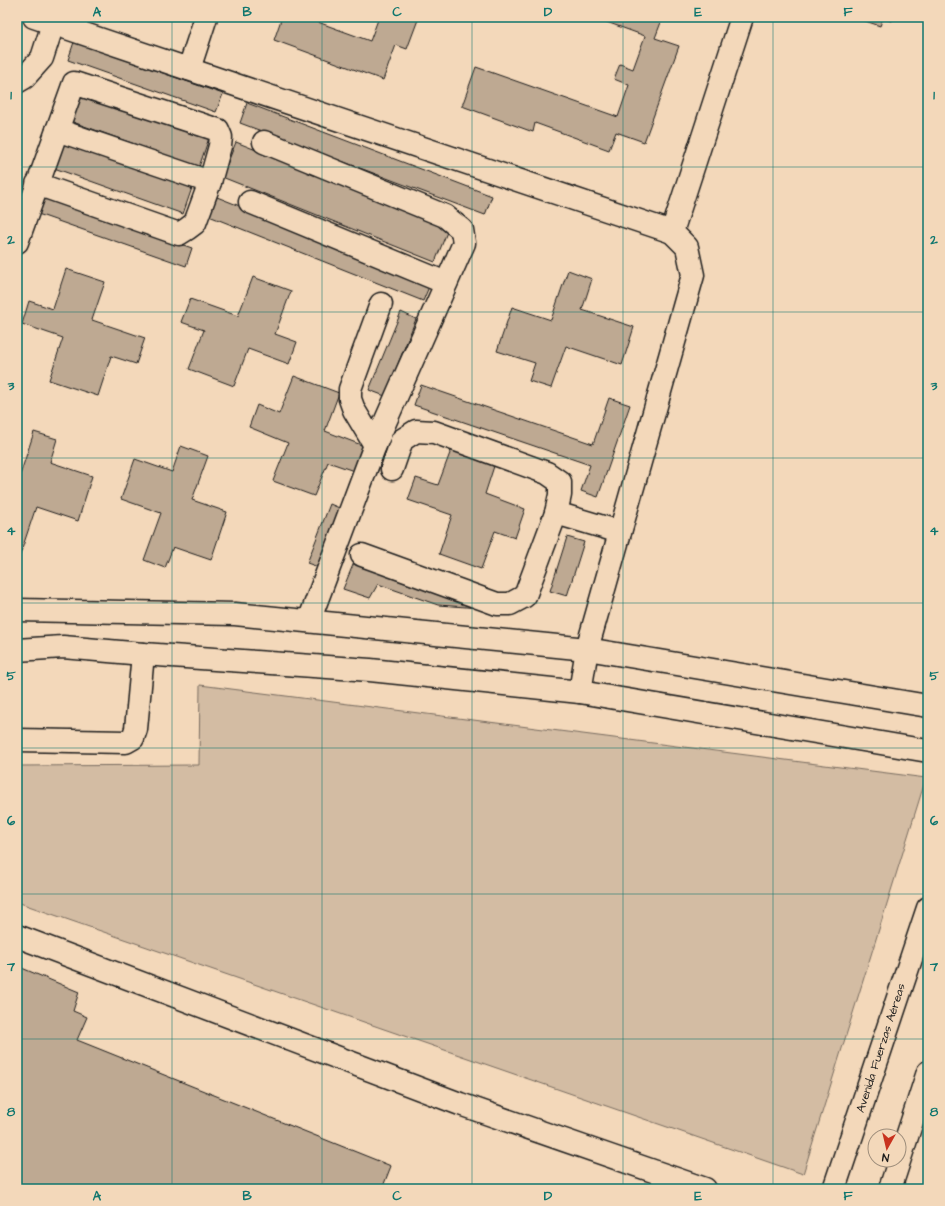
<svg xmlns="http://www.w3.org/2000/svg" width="945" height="1206" viewBox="0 0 945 1206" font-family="'Architects Daughter',sans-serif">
<rect width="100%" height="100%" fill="#f3d8ba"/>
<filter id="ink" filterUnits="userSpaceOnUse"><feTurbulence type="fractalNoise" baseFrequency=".025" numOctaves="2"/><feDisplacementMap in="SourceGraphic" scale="8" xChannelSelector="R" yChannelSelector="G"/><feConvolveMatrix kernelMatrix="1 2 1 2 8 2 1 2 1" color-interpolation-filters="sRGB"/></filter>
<g filter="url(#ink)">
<path fill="#d3bca3" stroke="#786c60" d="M200 685 926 778 803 1174 17 902V766L199 765Z"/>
<g fill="#bea992" stroke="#1c1c1c">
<path d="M282 17H304L370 41 379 17H419L407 49 396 45 383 80 274 40Z"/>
<path d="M593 17H663L655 38 679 46 644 142 616 132 609 150 535 123 533 132 462 106 476 67 618 117 629 85 614 79 620 64 633 69 645 36Z"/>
<path d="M854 17H892L891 21 883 18 880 26Z"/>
<path d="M74 42 223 94 216 112 68 60Z"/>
<path d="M80 93 209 138 199 167 70 121Z"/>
<path d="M247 103 492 196 485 215 240 123Z"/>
<path d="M64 140 193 185 183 214 54 168Z"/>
<path d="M236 142 449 227 435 262 222 177Z"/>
<path d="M44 196 192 248 186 266 38 214Z"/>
<path d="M217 197 431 282 423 301 209 216Z"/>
<path d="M66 269 105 282 92 320 145 338 136 364 111 356 98 396 49 380 63 338 22 324 29 301 53 309Z"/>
<path d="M568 270 592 279 582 310 634 327 622 365 566 346 551 388 529 381 535 363 497 351 512 307 551 320Z"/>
<path d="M253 277 291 291 275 334 297 342 289 364 248 349 234 386 189 369 204 330 181 322 190 299 238 316Z"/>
<path d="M401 312 416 319 385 396 369 390Z"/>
<path d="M294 376 339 393 325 431 364 446 354 471 328 462 314 496 273 481 288 443 249 427 257 405 279 414Z"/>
<path d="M421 385 593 444 609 398 630 405 598 497 581 491 590 465 414 405Z"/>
<path d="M34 432 57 439 50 462 92 476 78 521 36 507 20 555 17 554V474L20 475Z"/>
<path d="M453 445 496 460 485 494 525 509 515 538 495 531 481 569 439 554 452 515 408 500 416 478 438 485Z"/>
<path d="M181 446 208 456 192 500 227 512 211 560 173 547 165 568 144 560 161 513 121 499 135 459 172 472Z"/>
<path d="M330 504 344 510 321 568 307 563Z"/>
<path d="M567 537 584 542 567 596 550 591Z"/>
<path d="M355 560 480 608 438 605 378 584 370 598 343 589Z"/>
<path d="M17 966 79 992 73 1011 87 1017 77 1040 391 1166 382 1189H17Z"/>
</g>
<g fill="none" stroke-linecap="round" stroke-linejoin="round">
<defs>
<g id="minor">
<path d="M34 17 672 232"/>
<path d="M189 69 206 17"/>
<path d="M17 82 24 78 42 58 53 24"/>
<path d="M57 130 210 182"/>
<path d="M264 142 445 216 462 230 464 243 375 445 309 621"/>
<path d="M250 202 446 283"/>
<path d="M17 242C36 189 55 136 74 83L218 130 221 137 220 146 210 182 195 223 187 229 179 234 37 184"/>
<path d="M375 445 354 410 350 399V389L381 304"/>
<path d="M556 513 620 532"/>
<path d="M362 555 497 604H510L525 596 556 513 560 495V482L547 473 434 432 416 431 402 440 392 469"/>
<path d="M17 610 235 614 587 649 928 706"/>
<path d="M17 650 63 647 143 654 370 670 580 692 928 751"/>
<path d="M580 692 587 649 693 275 687 247 672 232 742 17"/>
<path d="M17 740 126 742 133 738 136 729 143 654"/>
<path d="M17 936 460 1104 705 1189"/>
<path d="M834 1189 928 908"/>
<path d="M890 1189 928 1072"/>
</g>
</defs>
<use href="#minor" stroke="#1c1c1c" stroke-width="25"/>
<use href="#minor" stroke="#f3d8ba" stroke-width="22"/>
</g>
</g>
<path fill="none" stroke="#0f766e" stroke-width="1" stroke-opacity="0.55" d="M172 17V1189M322 17V1189M472 17V1189M623 17V1189M773 17V1189M17 167H928M17 312H928M17 458H928M17 603H928M17 748H928M17 894H928M17 1039H928"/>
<g text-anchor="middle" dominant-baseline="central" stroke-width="3.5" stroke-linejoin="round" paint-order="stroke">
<g font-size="12" fill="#1c1c1c" stroke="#f3d8ba">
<text transform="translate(881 1048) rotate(-72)">Avenida Fuerzas Aéreas</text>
</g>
</g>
<rect width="945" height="1206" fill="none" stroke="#f3d8ba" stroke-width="44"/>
<g transform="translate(887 1148) rotate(188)"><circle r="19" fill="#f3d8ba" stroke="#9d8d7b"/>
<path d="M0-3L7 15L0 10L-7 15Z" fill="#c8321e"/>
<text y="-6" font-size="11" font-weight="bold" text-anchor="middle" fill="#1c1c1c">N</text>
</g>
<rect x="22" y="22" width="901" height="1162" fill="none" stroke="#0f766e" stroke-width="1.5"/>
<g font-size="13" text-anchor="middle" font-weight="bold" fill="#0f766e">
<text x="97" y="16">A</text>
<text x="247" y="16">B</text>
<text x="397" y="16">C</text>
<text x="548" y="16">D</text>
<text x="698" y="16">E</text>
<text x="848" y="16">F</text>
<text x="11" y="99">1</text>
<text x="934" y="99">1</text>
<text x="11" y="244">2</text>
<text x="934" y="244">2</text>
<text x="11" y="390">3</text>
<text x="934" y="390">3</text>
<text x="11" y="535">4</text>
<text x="934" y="535">4</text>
<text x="11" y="680">5</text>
<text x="934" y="680">5</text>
<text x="11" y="825">6</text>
<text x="934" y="825">6</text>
<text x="11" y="971">7</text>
<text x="934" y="971">7</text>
<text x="11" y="1116">8</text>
<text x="934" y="1116">8</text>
<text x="97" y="1200">A</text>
<text x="247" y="1200">B</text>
<text x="397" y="1200">C</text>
<text x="548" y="1200">D</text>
<text x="698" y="1200">E</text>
<text x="848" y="1200">F</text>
</g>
</svg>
